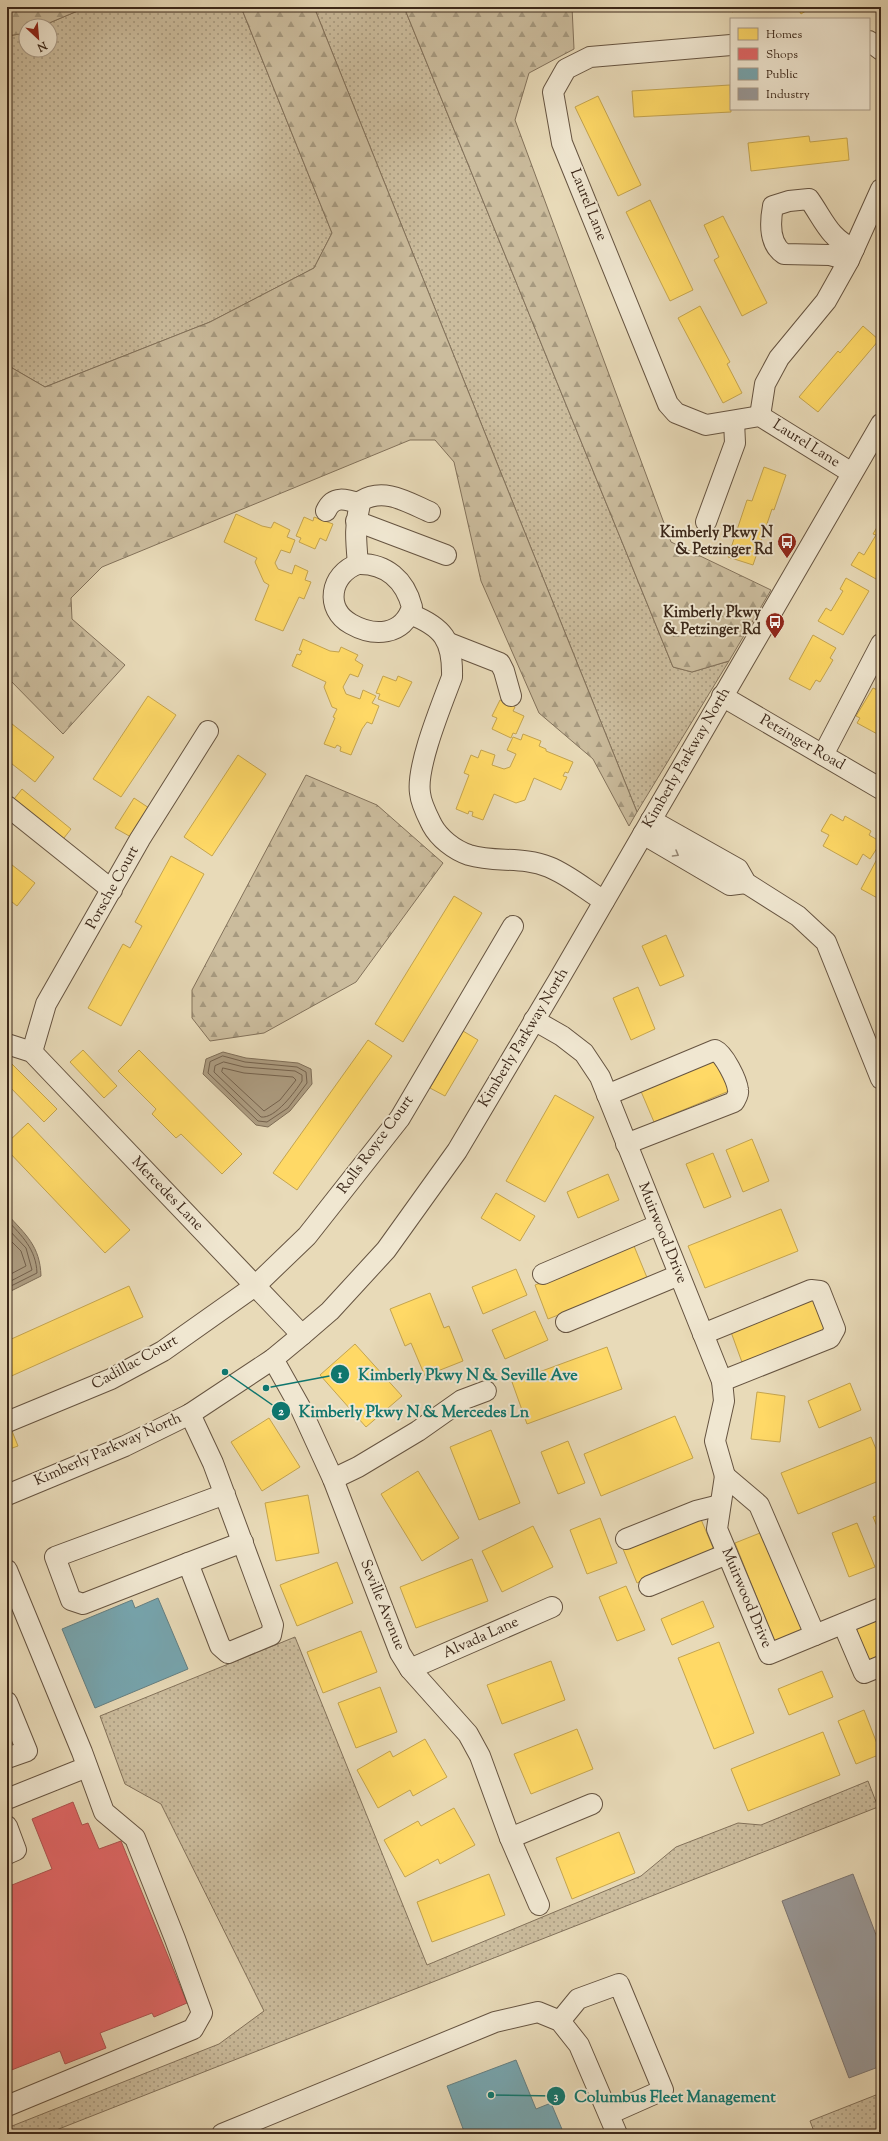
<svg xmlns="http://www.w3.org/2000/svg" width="888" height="2141" viewBox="0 0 888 2141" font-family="'Sorts Mill Goudy',serif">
<defs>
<pattern id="grass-dots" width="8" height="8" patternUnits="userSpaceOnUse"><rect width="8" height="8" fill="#cbbc9d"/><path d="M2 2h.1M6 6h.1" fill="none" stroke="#a6997f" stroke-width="1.8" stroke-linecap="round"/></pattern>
<pattern id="forest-firs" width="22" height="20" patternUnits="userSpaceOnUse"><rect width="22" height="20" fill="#cbbc9d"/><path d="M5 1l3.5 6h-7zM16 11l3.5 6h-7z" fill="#a6997f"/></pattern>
</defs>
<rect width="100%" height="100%" fill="#e8dab8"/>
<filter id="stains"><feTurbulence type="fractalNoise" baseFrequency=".005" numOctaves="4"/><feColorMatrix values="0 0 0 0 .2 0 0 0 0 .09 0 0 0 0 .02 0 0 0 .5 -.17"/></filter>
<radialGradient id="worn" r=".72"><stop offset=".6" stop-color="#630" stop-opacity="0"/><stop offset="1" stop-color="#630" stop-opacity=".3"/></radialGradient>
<g fill="url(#grass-dots)" stroke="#83725b">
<path d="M87 7H241L332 233 314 268 210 322 45 387 7 365V36L26 33V50H50V26H42Z"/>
<path d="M314 7H404L673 667 692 672 729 661 637 812Z"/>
<path d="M295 1637 427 1965 641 1876 676 1847 738 1823 761 1825 868 1781 878 1807 46 2134H7V2128L219 2044 264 2011 161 1804 125 1784 100 1716Z"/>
<path d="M881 2093V2134H815L810 2121Z"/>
</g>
<g fill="url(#forest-firs)" stroke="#83725b">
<path d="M7 7H87L42 26H26V33L7 36Z"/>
<path d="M241 7H314L637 812 629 826 593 759 539 713 481 581 454 462 435 440H410L102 567 71 598 72 619 125 665 63 734 7 677V365L45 387 210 322 314 268 332 233Z"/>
<path d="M404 7H572L574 49 529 73 515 120 671 542 771 590 729 661 692 672 673 667Z"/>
<path d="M306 775 377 805 443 863 356 982 264 1033 210 1041 192 1018V990Z"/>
</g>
<g fill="#ad9d82" stroke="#7f6e58">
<path d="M223 1052 246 1058 298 1063 311 1069 312 1084 290 1111 268 1127 256 1125 203 1074 206 1059Z"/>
<path d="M7 1214C26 1235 40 1246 41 1276L7 1293Z"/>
</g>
<g fill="#ffd966" stroke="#c4a44f">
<path d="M720 7H735L733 12Z"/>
<path d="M797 7H812L801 14Z"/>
<path d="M730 85 731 112 634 117 632 91Z"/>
<path d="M598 96 641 185 618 196 575 107Z"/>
<path d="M809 136 810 142 847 138 849 160 751 171 748 143Z"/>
<path d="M650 200 693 290 670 301 626 212Z"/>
<path d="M723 216 767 303 742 316 714 260 719 257 704 225Z"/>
<path d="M700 306 730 362 727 364 742 393 723 403 678 318Z"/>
<path d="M863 326 879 340 818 412 799 397 838 351 840 353Z"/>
<path d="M764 467 786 475 774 510 772 509 753 565 728 557 747 500 752 501Z"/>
<path d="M236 514 262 526 271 528 274 522 290 530 287 537 295 540 290 553 281 550 275 563 278 569 292 574 295 565 308 571 305 580 311 582 304 599 299 597 283 631 255 620 269 585 264 582 255 562 257 558 224 542Z"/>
<path d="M304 517 313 521 314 517 333 524 326 541 320 538 315 549 299 542 301 538 296 536Z"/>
<path d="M880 522 881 571 876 579 851 565 859 552 864 555 876 535 873 534Z"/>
<path d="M846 578 869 591 843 635 818 621 826 608 831 611 843 591 840 589Z"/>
<path d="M813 635 836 648 830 658 833 660 820 682 816 680 810 690 789 679Z"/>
<path d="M303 639 330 651 339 652 341 647 358 655 355 660 363 665 358 677 350 674 343 687 346 694 360 699 363 690 376 696 372 703 379 706 372 724 367 722 362 729 351 755 340 751 341 747 337 745 335 748 324 744 335 718 333 717 337 709 332 707 324 687 326 682 292 666 297 654 300 655 302 651 299 650Z"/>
<path d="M383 676 396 681 398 676 412 682 399 707 378 699 380 694 376 693Z"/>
<path d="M873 688 880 691 881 689V736L857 723 860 718 856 716Z"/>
<path d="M148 696 176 715 121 797 93 779Z"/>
<path d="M500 700 515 707 513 711 524 716 516 734 513 733 511 738 492 729 497 718 492 716Z"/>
<path d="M7 720 54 757 35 782 7 760Z"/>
<path d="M523 734 541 741 539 746 546 749V751L573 762 568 773 565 772 563 776 567 777 561 790 534 778 525 800 516 803 494 794 483 820 472 816 473 812 469 811 468 814 456 809 469 775 464 773 471 755 478 758 481 750 495 755 492 765 504 769 510 767 516 754 507 750 513 737 521 740Z"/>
<path d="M238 755 266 774 212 856 184 837Z"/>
<path d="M22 789 71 829 60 843 10 804Z"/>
<path d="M134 798 149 808 131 837 115 828Z"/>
<path d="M831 814 843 821 845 816 871 831 869 835 881 842 870 859 863 854 857 865 823 846 829 835 821 831Z"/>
<path d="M171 856 204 874 121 1026 88 1008 123 944 130 948 142 926 135 922Z"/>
<path d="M877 859 881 861V900L861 889Z"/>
<path d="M7 861 35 883 17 906 7 898Z"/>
<path d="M454 896 482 913 403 1042 375 1024Z"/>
<path d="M666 935 684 976 660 986 642 946Z"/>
<path d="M638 987 655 1029 631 1040 613 998Z"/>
<path d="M463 1031 478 1040 445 1096 430 1088Z"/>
<path d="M368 1040 392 1056 297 1190 273 1173Z"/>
<path d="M83 1050 117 1086 104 1098 70 1062Z"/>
<path d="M139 1050 242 1154 222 1174 181 1134 176 1138 152 1114 156 1109 118 1071Z"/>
<path d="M716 1058 729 1091 654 1122 640 1089Z"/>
<path d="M11 1063 57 1109 44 1122 7 1084V1066Z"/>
<path d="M555 1095 594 1117 545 1202 506 1181Z"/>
<path d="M28 1123 130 1230 105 1253 7 1150V1143Z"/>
<path d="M752 1139 769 1181 743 1192 726 1150Z"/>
<path d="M713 1153 731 1197 704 1208 686 1164Z"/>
<path d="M608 1174 619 1200 578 1218 567 1192Z"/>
<path d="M496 1193 535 1216 520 1241 481 1218Z"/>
<path d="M781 1209 798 1251 705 1288 688 1246Z"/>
<path d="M634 1246 648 1280 548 1319 535 1285Z"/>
<path d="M516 1269 527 1295 483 1314 472 1287Z"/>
<path d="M129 1286 143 1317 7 1378V1341Z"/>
<path d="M430 1293 444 1328 449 1326 463 1361 425 1376 411 1343 405 1346 390 1309Z"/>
<path d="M816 1298 829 1330 743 1365 731 1332Z"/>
<path d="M535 1311 548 1340 505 1359 492 1330Z"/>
<path d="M355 1344 402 1396 366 1427 320 1375Z"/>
<path d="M607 1347 622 1389 527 1424 512 1382Z"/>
<path d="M850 1383 861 1410 819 1428 808 1401Z"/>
<path d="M757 1392 785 1396 780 1442 751 1439Z"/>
<path d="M675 1416 693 1458 601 1496 584 1454Z"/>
<path d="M269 1418 300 1467 262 1491 231 1442Z"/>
<path d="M491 1430 520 1503 479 1520 450 1447Z"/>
<path d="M12 1431 18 1446 7 1450V1433Z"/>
<path d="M871 1437 881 1461V1480L798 1514 781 1473Z"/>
<path d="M568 1441 585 1483 558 1494 541 1452Z"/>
<path d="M418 1471 459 1538 422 1561 381 1494Z"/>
<path d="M308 1495 319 1553 276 1561 265 1503Z"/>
<path d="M881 1514V1536L873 1517Z"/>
<path d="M700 1517 714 1550 637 1583 623 1549Z"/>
<path d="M600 1518 617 1563 587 1574 570 1530Z"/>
<path d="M857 1523 875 1567 849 1577 832 1533Z"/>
<path d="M533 1526 553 1567 502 1592 482 1551Z"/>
<path d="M765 1531 804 1629 774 1641 735 1543Z"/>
<path d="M472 1559 488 1601 416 1628 400 1587Z"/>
<path d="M337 1562 353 1603 297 1626 280 1585Z"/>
<path d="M626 1586 645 1630 617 1641 599 1597Z"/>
<path d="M703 1601 714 1627 672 1645 661 1619Z"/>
<path d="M881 1618V1657L866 1663 852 1630Z"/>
<path d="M361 1631 377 1672 323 1693 307 1652Z"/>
<path d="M719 1642 754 1733 714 1749 678 1658Z"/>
<path d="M551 1661 565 1700 502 1724 487 1685Z"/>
<path d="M822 1671 833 1697 789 1715 778 1689Z"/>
<path d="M380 1687 397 1732 356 1748 338 1703Z"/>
<path d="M864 1710 881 1754 856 1764 838 1721Z"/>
<path d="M577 1729 593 1769 531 1794 514 1754Z"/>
<path d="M823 1732 840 1775 748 1811 731 1769Z"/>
<path d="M425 1739 447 1777 413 1796 410 1790 378 1808 357 1770 390 1751 393 1757Z"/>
<path d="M454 1808 475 1845 440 1864 438 1859 405 1877 384 1840 418 1821 421 1826Z"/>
<path d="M619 1832 635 1873 572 1899 556 1858Z"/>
<path d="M489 1874 505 1915 432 1942 417 1902Z"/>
</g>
<path fill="#e06666" stroke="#ae534f" d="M73 1802 82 1825 88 1823 99 1849 121 1841 187 2003 154 2017 152 2013 100 2033 106 2048 65 2064 60 2051 9 2071 7 2066V1887L52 1869 32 1819Z"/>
<g fill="#76a5af" stroke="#647f82">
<path d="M158 1598 188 1669 95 1708 62 1629 132 1600 135 1608Z"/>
<path d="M516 2060 536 2109 551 2103 564 2134H465L447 2086Z"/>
</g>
<path fill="#999" stroke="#7d7773" d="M853 1874 881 1948V2066L849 2078 782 1901Z"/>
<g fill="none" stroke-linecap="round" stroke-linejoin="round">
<g stroke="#74624e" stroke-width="1">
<path d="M223 1056 245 1062 297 1067 306 1072 307 1083 288 1108 267 1122 258 1121 208 1073 210 1062Z"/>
<path d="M224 1062 244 1067 295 1071 302 1075V1081C295 1092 275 1119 261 1117L214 1072 215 1066Z"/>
<path d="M223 1068 244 1073 293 1077 296 1080 280 1100 264 1111 222 1072Z"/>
<path d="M7 1220C22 1236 36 1249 37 1273L7 1288"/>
<path d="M7 1228 26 1248 32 1270 7 1283"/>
<path d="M7 1237 21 1251 26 1266 7 1276"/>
</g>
<defs>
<g id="minor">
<path d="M869 41 881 50"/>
<path d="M731 45 590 57 566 69 553 92 562 143 668 404 676 413 706 425 760 416 852 473"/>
<path d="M849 260 830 255 784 254C769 244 770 222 773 206L789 201 809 199C824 220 829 238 854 249"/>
<path d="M760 416 765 384 779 358 826 301 849 260 881 189"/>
<path d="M326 511C333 495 346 499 360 504"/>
<path d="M356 521 446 555"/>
<path d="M706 522 735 443 734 421"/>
<path d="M358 564C386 563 405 580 412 607 403 636 374 637 351 624 324 609 330 574 358 564Z"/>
<path d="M358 564C356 542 354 523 361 501 384 487 407 502 430 512"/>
<path d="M410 614C443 627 453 640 452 677 442 704 416 766 420 793 421 804 427 815 432 825 439 838 454 850 469 855 495 863 523 856 549 867 569 875 586 890 604 901"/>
<path d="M449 643 500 663 504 671 511 696"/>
<path d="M722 696 881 789"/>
<path d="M823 755 881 644"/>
<path d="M7 806 112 890"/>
<path d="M651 820 738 869 746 883 798 916 826 942 881 1079"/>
<path d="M643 834 730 885 746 883"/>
<path d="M534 1020 562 1036 584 1053 600 1077 722 1381 724 1401 715 1441 725 1476"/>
<path d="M7 1044 32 1052 302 1335"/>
<path d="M32 1052 46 1004 140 839 208 731"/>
<path d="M607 1095 715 1050C724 1054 737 1080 738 1090 739 1095 736 1098 734 1102L626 1144"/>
<path d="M543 1274 658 1225"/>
<path d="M566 1322 679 1275"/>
<path d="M703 1334 811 1290 820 1291 835 1329 830 1338 722 1381"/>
<path d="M273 1359 300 1407 333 1479 400 1653 410 1669 468 1734 480 1756 510 1838 539 1905"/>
<path d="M190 1414 213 1463 273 1625 271 1635 228 1653 220 1646 188 1563 83 1604 71 1600 55 1557 225 1494"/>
<path d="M7 1422 111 1379 163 1351 255 1286 307 1236 400 1118 513 926"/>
<path d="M725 1476 759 1505 815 1635 769 1654 717 1529Z"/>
<path d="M333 1479 358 1467 418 1431 462 1400 486 1391"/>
<path d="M7 1495 125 1446 190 1414 273 1359 302 1335 330 1311 386 1250 457 1151 559 979 881 424"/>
<path d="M626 1539 696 1511 720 1505"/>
<path d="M188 1563 243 1542"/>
<path d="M7 1570 82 1752 104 1812 135 1838 175 1939 202 2013 193 2029 7 2106"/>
<path d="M649 1586 727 1554"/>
<path d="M843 1624 864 1673 881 1666"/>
<path d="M815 1635 881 1608"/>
<path d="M410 1669 552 1607"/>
<path d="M7 1702 27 1751 7 1758"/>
<path d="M7 1799 87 1767"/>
<path d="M7 1826 16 1850 7 1854"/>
<path d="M510 1838 592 1804"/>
<path d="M560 2021 578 1999 619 1984 663 2090 609 2114"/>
<path d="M222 2134 495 2022 538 2012 560 2021 579 2045 617 2134"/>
</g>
</defs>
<use href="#minor" stroke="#665441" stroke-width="22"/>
<use href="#minor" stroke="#f0e7d1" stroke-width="20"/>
</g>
<defs><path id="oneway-chevron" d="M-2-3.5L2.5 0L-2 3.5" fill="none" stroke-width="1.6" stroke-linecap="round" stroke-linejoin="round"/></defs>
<use stroke="#968775" href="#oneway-chevron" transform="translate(676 854) rotate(30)"/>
<defs>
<symbol id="bus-pin" viewBox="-11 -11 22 30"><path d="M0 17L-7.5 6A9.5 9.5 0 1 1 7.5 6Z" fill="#8f2418" stroke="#f0e7d1"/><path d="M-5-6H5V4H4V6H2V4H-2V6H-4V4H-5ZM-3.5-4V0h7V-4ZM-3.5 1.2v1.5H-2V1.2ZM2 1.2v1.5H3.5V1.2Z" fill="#fff"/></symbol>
</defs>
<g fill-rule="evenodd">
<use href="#bus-pin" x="776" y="531" width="22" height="30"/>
<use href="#bus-pin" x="764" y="611" width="22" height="30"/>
</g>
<g text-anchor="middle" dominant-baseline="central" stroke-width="4" stroke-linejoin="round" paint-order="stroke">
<g font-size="15" fill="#3b2719" stroke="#f0e7d1">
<text transform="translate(588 205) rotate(68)">Laurel Lane</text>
<text transform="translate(806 444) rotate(32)">Laurel Lane</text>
<text transform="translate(802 743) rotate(30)">Petzinger Road</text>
<text transform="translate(687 758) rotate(-60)">Kimberly Parkway North</text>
<text transform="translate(113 888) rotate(-61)">Porsche Court</text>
<text transform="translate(524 1038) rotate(-59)">Kimberly Parkway North</text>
<text transform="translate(376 1145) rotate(-54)">Rolls Royce Court</text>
<text transform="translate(167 1194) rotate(46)">Mercedes Lane</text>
<text transform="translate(662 1233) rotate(68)">Muirwood Drive</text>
<text transform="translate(135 1363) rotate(-29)">Cadillac Court</text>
<text transform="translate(108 1450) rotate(-24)">Kimberly Parkway North</text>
<text transform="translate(746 1598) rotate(67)">Muirwood Drive</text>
<text transform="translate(382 1605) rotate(68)">Seville Avenue</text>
<text transform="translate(481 1638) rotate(-24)">Alvada Lane</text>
</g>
<g font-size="15" font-weight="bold" fill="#3b2719" stroke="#f0e7d1" text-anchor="end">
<text x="773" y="533">Kimberly Pkwy N<tspan x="773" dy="17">&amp; Petzinger Rd</tspan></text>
<text x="761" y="613">Kimberly Pkwy<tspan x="761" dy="17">&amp; Petzinger Rd</tspan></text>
</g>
</g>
<path fill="none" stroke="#0f766e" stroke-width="1.5" d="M266 1388L340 1374M225 1372L281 1411M491 2095L556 2096"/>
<g fill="#0f766e" stroke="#f0e7d1" stroke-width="1.5">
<circle cx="266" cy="1388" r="4"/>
<circle cx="225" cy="1372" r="4"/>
<circle cx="491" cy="2095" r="4"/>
<circle cx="340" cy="1374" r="10"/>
<circle cx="281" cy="1411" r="10"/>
<circle cx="556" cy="2096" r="10"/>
</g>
<g font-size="12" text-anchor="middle" font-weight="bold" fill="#fff">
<text x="340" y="1378">1</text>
<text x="281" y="1415">2</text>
<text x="556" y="2100">3</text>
</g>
<g font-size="16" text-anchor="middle" font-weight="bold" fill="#0f766e" stroke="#f0e7d1" stroke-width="4" stroke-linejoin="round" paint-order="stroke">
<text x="468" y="1380">Kimberly Pkwy N &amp; Seville Ave</text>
<text x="414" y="1417">Kimberly Pkwy N &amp; Mercedes Ln</text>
<text x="675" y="2102">Columbus Fleet Management</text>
</g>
<rect width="888" height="2141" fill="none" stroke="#e8dab8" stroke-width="24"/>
<rect x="8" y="8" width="872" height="2125" fill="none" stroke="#3b2719" stroke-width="2"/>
<rect x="12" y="12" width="864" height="2117" fill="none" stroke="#3b2719"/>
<rect x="730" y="18" width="140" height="92" fill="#f0e7d1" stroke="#a89a87"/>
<rect x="738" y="28" width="20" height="12" fill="#ffd966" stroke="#a89a87"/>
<text x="766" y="38" font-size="12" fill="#3b2719">Homes</text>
<rect x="738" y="48" width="20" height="12" fill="#e06666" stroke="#a89a87"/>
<text x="766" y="58" font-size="12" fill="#3b2719">Shops</text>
<rect x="738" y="68" width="20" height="12" fill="#76a5af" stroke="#a89a87"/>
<text x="766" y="78" font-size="12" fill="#3b2719">Public</text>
<rect x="738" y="88" width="20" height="12" fill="#999999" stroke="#a89a87"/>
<text x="766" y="98" font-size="12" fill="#3b2719">Industry</text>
<g transform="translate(38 38) rotate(154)"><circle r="19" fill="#f0e7d1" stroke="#a89a87"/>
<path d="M0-3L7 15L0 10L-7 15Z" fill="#8f2418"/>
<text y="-6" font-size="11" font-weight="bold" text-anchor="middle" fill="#3b2719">N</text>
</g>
<rect width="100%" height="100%" filter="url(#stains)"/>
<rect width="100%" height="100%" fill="url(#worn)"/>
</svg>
